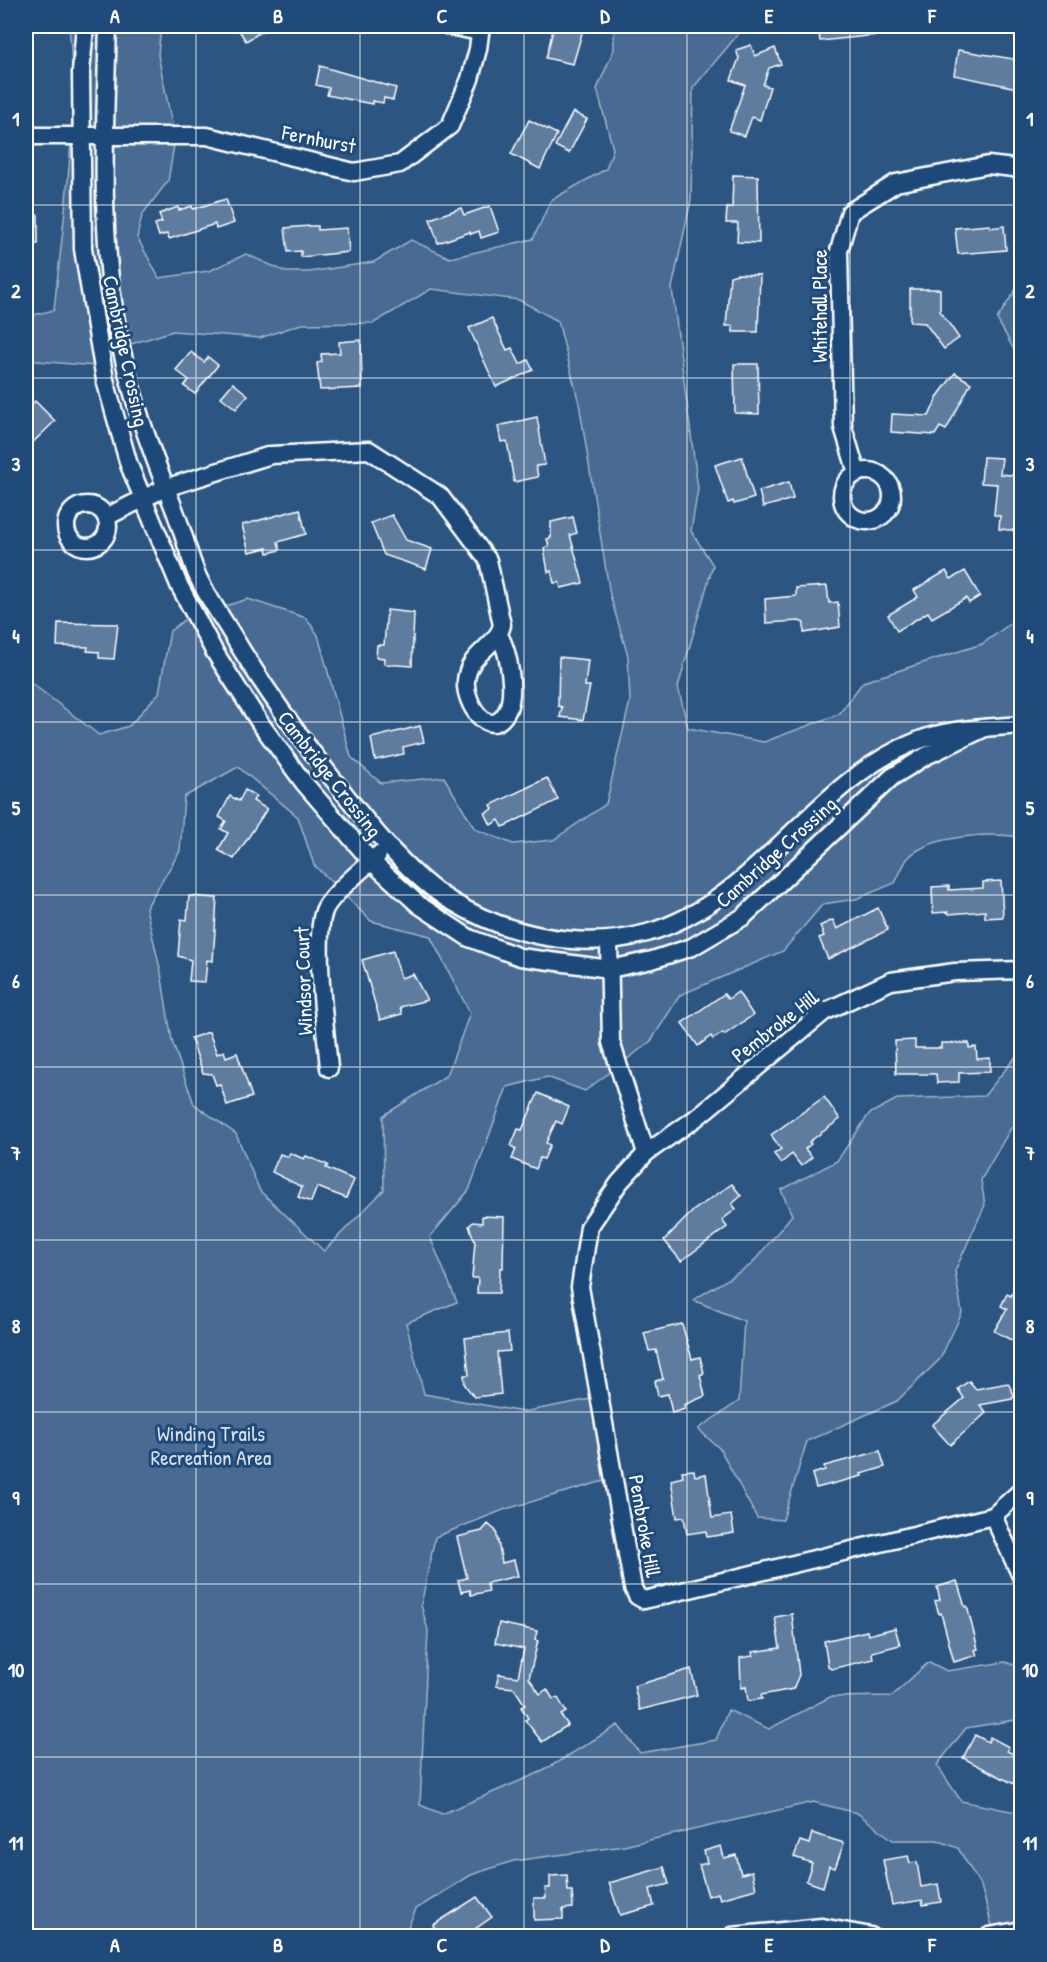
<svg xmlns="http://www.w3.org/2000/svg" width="1047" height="1962" viewBox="0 0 1047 1962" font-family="'Patrick Hand',sans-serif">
<rect width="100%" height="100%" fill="#2c5582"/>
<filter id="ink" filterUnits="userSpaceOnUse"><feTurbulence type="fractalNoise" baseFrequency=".0167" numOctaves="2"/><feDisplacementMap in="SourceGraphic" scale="12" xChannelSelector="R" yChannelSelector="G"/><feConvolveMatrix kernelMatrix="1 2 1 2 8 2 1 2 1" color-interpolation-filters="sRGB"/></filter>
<g filter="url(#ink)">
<g fill="#486b92" stroke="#a4b5c8" stroke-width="1.5" fill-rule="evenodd">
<path d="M69 26H161L158 55 175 139 168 181 142 215 137 237 159 278 209 271 246 254 286 272H309L374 262 411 240 450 258 533 239 551 200 606 169 613 149 597 89 614 49V26H745L693 88 691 200 672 288 698 489 691 531 713 565 678 687 688 728 764 742 839 714 863 682 982 644 1015 620 1021 608V837C991 833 931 834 908 858 903 864 899 876 895 883L856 899 823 904 783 951 680 995 651 1041 585 1091 547 1077 507 1087 469 1190 430 1237 457 1302 406 1323 424 1394 523 1412 591 1399 604 1481 506 1509 435 1537 421 1605 428 1630 420 1805 442 1814 543 1771 618 1725 640 1753 716 1740 728 1710 769 1729 830 1697 892 1696 929 1662 947 1671 1005 1662 1021 1667V1719L966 1728 937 1765 961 1801 1021 1813V1936H989L992 1926 981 1886 958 1848 937 1840H893L857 1813 813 1802 624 1846 513 1861 471 1875 416 1909 404 1936H26V679L99 735 129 726 159 693 170 631 187 618 248 599 306 618 318 635 351 757 381 783 444 777 475 829 513 844 553 840 606 804 630 701 628 656 610 595 579 403 558 321 519 300 431 289 374 323 301 324 260 338 173 331 131 344 95 366 26 360V317L54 310C64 215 79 121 69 26ZM238 767 298 817 314 865 371 921 430 936 470 1013 447 1075 383 1116 384 1190 324 1251 260 1191 236 1134 194 1104 172 1041 161 973 146 908 180 851 184 797Z"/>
<path d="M1021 281V362L997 319Z"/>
<path d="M1019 1053 1022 1057 1021 1124 1011 1128 981 1180 985 1205 955 1271 962 1313 940 1359 897 1401 807 1441 783 1520 757 1518 720 1449 698 1429 739 1401 744 1321 693 1300 751 1265 792 1215 781 1190 837 1161 869 1114 897 1099 984 1096Z"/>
</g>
<g fill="#5e7c9f" stroke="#fff" stroke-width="1.5">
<path d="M236 26H271L246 41Z"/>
<path d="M554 26H584L573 64 546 58Z"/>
<path d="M818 26H887V34L820 41Z"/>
<path d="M751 45 755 56 775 48 781 64 769 68 763 85 770 87 760 120 752 117 745 136 729 131 745 85 731 80 739 58 736 50Z"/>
<path d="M958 50 1020 60 1018 71 1022 72V89L954 75Z"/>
<path d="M320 66 396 88 393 100 384 98 383 103 372 101V104L327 95 329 88 316 85Z"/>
<path d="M573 112 587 119 569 153 555 146Z"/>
<path d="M529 120 557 134 540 169 511 154Z"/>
<path d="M733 175 758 176 759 243 737 242 738 223H726L727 208H732Z"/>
<path d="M226 199 234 223 216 229 215 224 169 239 167 234 159 236 155 224 162 222 159 214 178 207 179 210 192 206 193 209Z"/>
<path d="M490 206 499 232 481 238 479 231 471 234 470 232 438 243 430 219 461 208 464 215Z"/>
<rect x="26" y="215" width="12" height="29"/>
<path d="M990 225V228L1004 226 1006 250 958 254 955 228Z"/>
<path d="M310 226H318V230L347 228 349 252 301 257V251L288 252 285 228Z"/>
<path d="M737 274 760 275 758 332H733V326H726L730 276Z"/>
<path d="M910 289H940V311L959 338 944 349 925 323 910 322Z"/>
<path d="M492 318 507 350 512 348 520 364 528 360 533 370 496 387 469 328Z"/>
<path d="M361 340 362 388 320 390 317 363 322 362 321 354 340 353 339 342Z"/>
<path d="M191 352 204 362 208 357 218 365 195 394 184 386 189 380 176 370Z"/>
<path d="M734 364H758L759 414 735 413Z"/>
<path d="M955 373 971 383 946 430 940 427 935 435 891 432 892 414 929 416 938 396Z"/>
<path d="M233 383 248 395 236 409 221 397Z"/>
<path d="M35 401 55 421 26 449V410Z"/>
<path d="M537 417 545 465 536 466 538 477 514 482 507 441 501 442 498 426Z"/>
<path d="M742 457 754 498 734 504 733 501 728 503 715 465Z"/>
<path d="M983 457 1002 458 1000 474 1022 476V531L999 529 1000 516 994 515 997 484 981 483Z"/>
<path d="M789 482 793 499 763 507 759 491Z"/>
<path d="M300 509 306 534 278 542 280 550 268 553 267 548 249 552 242 525Z"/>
<path d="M392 515 406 540 432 549 426 569 384 555 371 523Z"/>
<path d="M573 517 577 533 570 535 583 583 561 588 559 582 554 583 551 571 548 572 544 548 549 546 547 539 551 538V522Z"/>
<path d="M946 571 951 579 965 571 980 596 969 603 966 598 932 618 928 612 897 631 888 615 918 597 914 590Z"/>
<path d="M827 586 829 603 838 602 840 627 804 633V623L799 621 766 623 765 599 796 596V588Z"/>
<path d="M387 610 414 613 412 666 384 664V658L376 657 377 645H384Z"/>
<path d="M58 623 118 624 114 659 99 658V652L87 651 88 647 57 646Z"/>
<path d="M559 657 588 660 585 686H590L583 720 560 717 562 707 558 706Z"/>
<path d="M420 726 424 742 403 747 404 754 375 760 371 738Z"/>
<path d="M547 778 558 800 503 827 499 820 491 825 485 813 493 809 491 805Z"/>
<path d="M245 790 256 796 253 801 267 809 234 859 218 850 228 833 221 829 226 821 219 817 230 796 239 801Z"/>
<path d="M1001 881 1003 917 985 918V911L949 914 948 912 933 913 932 887 949 886V890L983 888V882Z"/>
<path d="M189 896 217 898 213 961 207 960 205 982 189 981 191 960 178 956 181 919 187 920Z"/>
<path d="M878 908 888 930 828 959 819 938 824 936 820 926 833 920 837 929Z"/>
<path d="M393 951 401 978 413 974 427 1000 400 1007 402 1014 380 1020 362 960Z"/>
<path d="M738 992 753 1015 724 1035 723 1033 713 1039 711 1036 698 1046 682 1023 724 994 728 999Z"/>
<path d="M209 1032 217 1054 224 1051 226 1057 237 1053 252 1097 227 1105 220 1084 216 1085 212 1074 203 1073 191 1038Z"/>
<path d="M915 1040V1048H941V1043H969V1048L976 1047 977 1059 990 1058V1072L959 1073V1082L937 1083 936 1074H896L895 1041Z"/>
<path d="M538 1093 569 1107 562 1124 556 1121 546 1143 550 1145 544 1159 540 1158 536 1169 512 1159 516 1149 511 1146 518 1129 522 1130Z"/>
<path d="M824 1097 840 1119 809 1142 811 1144 805 1149 812 1157 801 1166 792 1154 781 1163 774 1154 781 1149 771 1135Z"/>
<path d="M290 1153 304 1159 306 1156 328 1165 326 1168 354 1180 346 1198 317 1187 311 1202 298 1197 302 1187 272 1172 280 1154 288 1157Z"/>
<path d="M732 1184 741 1196 732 1204 736 1209 722 1220 727 1227 681 1261 664 1240 694 1210Z"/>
<path d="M482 1216 504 1217 503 1268H500L499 1293H477L478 1278H472L475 1242 469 1226 473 1222 482 1223Z"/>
<path d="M1022 1277V1336L1017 1334 1013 1341 994 1331 1007 1309 1001 1306 1007 1294 1011 1296Z"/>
<path d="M682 1324 692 1359 700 1357 704 1373 700 1375 705 1396 684 1405 685 1409 672 1413 668 1394 658 1396 655 1381 663 1379 656 1350 649 1351 644 1333Z"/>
<path d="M508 1333 510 1351 497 1352 501 1394 474 1397 465 1385 464 1375H469L465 1338Z"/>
<path d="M969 1381 976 1389 1008 1383 1014 1395 1012 1399 980 1405 986 1413 950 1445 932 1425 964 1398 958 1389Z"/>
<path d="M880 1451 885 1467 861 1474 862 1476 816 1488 812 1474 825 1470 824 1466Z"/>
<path d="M694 1470 695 1476 706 1474 712 1518 731 1515 734 1533 707 1537 706 1531 687 1534 684 1517 677 1518 671 1480 683 1477 682 1471Z"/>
<path d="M488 1524 496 1531 502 1563 514 1560 518 1576 487 1583 489 1591 471 1595 470 1590 461 1592 458 1580 467 1578 457 1537 482 1531Z"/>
<path d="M957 1581 965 1607 967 1606 978 1649 975 1650 977 1655 954 1662 941 1613 939 1614 935 1601 940 1600 937 1587Z"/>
<path d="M792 1614 799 1675 793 1689 761 1695 762 1699 748 1701 746 1687 741 1688 740 1658 753 1656 752 1652 780 1648 775 1617Z"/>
<path d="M499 1623 537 1631 535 1640 538 1641 529 1678 540 1694 547 1689 553 1699 558 1698 566 1712 561 1715 568 1725 542 1742 525 1720 528 1718 521 1707 525 1705 514 1688 496 1686 499 1674 518 1677 524 1649 495 1643Z"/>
<path d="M895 1628 900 1645 872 1652 873 1659 831 1669 828 1666 824 1641 867 1631 868 1635Z"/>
<path d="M691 1669 697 1695 640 1710 634 1686Z"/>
<path d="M975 1735 988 1742 990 1737 1009 1747 1007 1751 1022 1758V1788L963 1758Z"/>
<path d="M812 1833 844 1843 835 1868 829 1866 823 1887 806 1881 812 1863 794 1857 800 1841 809 1844Z"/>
<path d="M721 1846 724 1858 736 1855 741 1874 752 1871 756 1889 720 1899 718 1893 708 1896 699 1865 707 1863 704 1851Z"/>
<path d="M908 1856 910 1863 917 1862 921 1887 938 1884 941 1902 923 1905 922 1900 892 1905 883 1860Z"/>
<path d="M664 1867 669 1884 650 1889 654 1906 620 1915 609 1883Z"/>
<path d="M567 1875 568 1891H572L573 1908 563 1909V1919L534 1920V1898H546L545 1888H550V1876Z"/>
<path d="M477 1897 492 1917 465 1936H422L434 1928 433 1925Z"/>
</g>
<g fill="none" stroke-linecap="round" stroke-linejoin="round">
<defs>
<g id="minor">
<path d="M85 26 81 72 83 249 105 380 129 465 179 585 214 651 260 723 304 783 371 861 419 905 469 938 520 957 610 969 652 960 692 947 743 917 892 777 926 756 985 728"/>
<path d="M108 26C105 125 99 228 117 327 128 389 150 448 173 506 182 528 188 553 197 575 206 595 219 613 230 631 265 690 305 745 348 798 375 832 413 879 451 901 508 936 583 951 647 933 759 901 811 782 917 741 950 728 986 728 1022 725"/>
<path d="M449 26 480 32"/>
<path d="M26 136H207L354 172 400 164 450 126 470 79 478 49 481 26"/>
<circle cx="867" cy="496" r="25"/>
<path d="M857 473 843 427 839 251 850 212 896 183 988 165 1022 169"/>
<circle cx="87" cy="526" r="21"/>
<path d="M106 517 165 488 271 455 369 450 440 496 488 560 502 625C497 647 468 653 466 681 464 703 490 743 507 711 516 693 509 652 499 635"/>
<path d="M609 941 611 1042 646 1153"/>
<path d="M1022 970 955 972 891 981 824 1012 696 1118 646 1153 619 1183 589 1227 580 1287 633 1588 637 1596 644 1600 993 1516 1022 1490"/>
<path d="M329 1068C326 1033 313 940 324 911 329 896 365 867 378 855"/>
<path d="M993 1516 1022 1578"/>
<path d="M732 1936 822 1927 871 1936"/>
<path d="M989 1936 1022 1930"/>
</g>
</defs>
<use href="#minor" stroke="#fff" stroke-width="21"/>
<use href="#minor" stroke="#1f4a7a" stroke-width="16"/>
</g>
</g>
<path fill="none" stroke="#fff" stroke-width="1.5" stroke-opacity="0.55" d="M196 26V1936M360 26V1936M524 26V1936M687 26V1936M850 26V1936M26 205H1022M26 378H1022M26 550H1022M26 722H1022M26 895H1022M26 1067H1022M26 1240H1022M26 1412H1022M26 1584H1022M26 1757H1022"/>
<g text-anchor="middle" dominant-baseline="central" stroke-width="6" stroke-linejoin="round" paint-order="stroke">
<g font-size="21" fill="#fff" stroke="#1f4a7a">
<text transform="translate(319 139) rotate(11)">Fernhurst</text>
<text transform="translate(819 306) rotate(-90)">Whitehall Place</text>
<text transform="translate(126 351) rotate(78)">Cambridge Crossing</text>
<text transform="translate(330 774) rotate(52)">Cambridge Crossing</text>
<text transform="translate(776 852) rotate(-42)">Cambridge Crossing</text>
<text transform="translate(303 981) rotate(-92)">Windsor Court</text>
<text transform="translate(775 1026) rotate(-38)">Pembroke Hill</text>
<text transform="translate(645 1526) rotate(80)">Pembroke Hill</text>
</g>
<g font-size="21" fill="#dae1e9" stroke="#1f4a7a">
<text x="211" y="1433">Winding Trails<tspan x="211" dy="24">Recreation Area</tspan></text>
</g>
</g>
<rect width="1047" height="1962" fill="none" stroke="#1f4a7a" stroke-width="66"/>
<rect x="33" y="33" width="981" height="1896" fill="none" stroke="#fff" stroke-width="2"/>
<g font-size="20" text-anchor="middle" font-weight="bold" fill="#fff">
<text x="115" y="23">A</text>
<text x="278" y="23">B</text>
<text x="442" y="23">C</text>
<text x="605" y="23">D</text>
<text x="769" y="23">E</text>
<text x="932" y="23">F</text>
<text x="16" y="126">1</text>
<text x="1030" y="126">1</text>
<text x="16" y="298">2</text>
<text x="1030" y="298">2</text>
<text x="16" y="471">3</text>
<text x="1030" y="471">3</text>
<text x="16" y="643">4</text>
<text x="1030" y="643">4</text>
<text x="16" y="815">5</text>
<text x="1030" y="815">5</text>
<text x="16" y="988">6</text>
<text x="1030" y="988">6</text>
<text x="16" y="1160">7</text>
<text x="1030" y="1160">7</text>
<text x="16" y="1333">8</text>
<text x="1030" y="1333">8</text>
<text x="16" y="1505">9</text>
<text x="1030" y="1505">9</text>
<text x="16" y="1677">10</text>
<text x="1030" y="1677">10</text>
<text x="16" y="1850">11</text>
<text x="1030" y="1850">11</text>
<text x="115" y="1952">A</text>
<text x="278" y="1952">B</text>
<text x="442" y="1952">C</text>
<text x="605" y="1952">D</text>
<text x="769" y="1952">E</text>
<text x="932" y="1952">F</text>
</g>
</svg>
